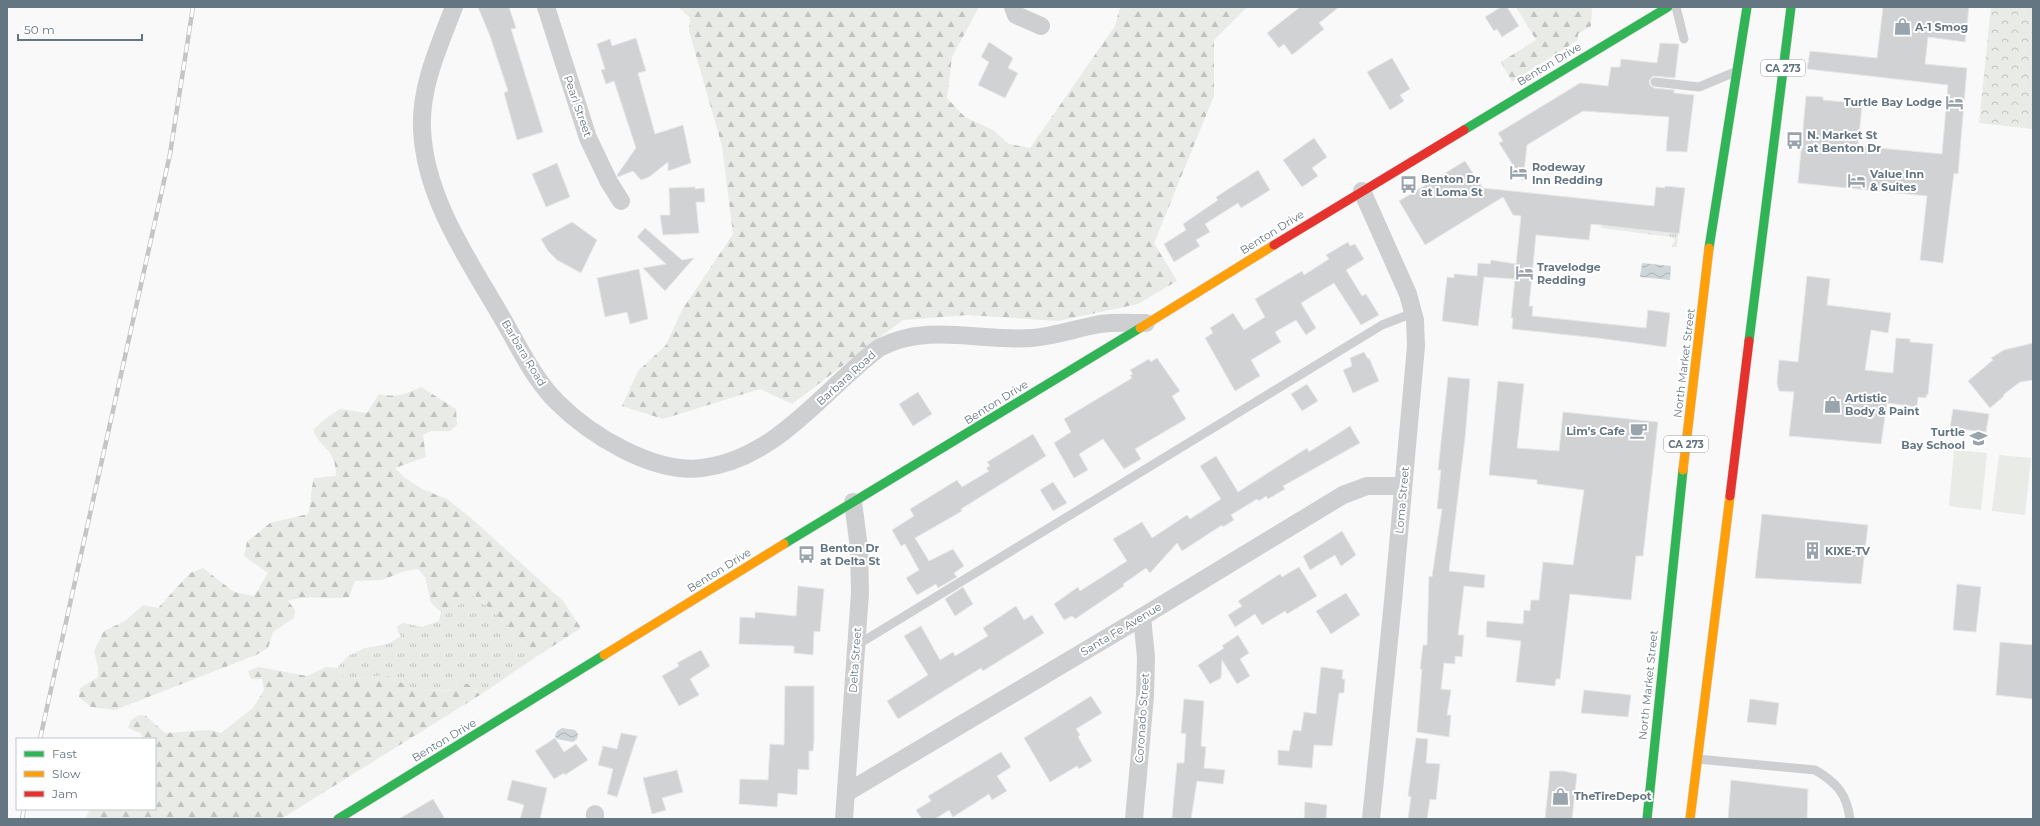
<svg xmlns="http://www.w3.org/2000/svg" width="2040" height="826" viewBox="0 0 2040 826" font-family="Montserrat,sans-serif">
<defs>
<pattern id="grass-tufts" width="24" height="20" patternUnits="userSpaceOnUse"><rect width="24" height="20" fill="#e8ebe6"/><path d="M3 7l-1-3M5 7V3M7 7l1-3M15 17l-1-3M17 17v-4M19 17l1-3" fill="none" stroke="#c0c3c0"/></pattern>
<pattern id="forest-firs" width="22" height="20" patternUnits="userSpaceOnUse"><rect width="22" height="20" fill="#e8ebe6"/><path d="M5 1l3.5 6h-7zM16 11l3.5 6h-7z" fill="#c0c3c0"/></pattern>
<pattern id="park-crowns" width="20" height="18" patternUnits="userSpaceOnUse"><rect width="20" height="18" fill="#e8ebe6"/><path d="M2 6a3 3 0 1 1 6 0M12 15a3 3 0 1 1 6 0" fill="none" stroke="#c0c3c0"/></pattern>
<pattern id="water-waves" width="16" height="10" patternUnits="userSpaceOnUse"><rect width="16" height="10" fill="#ced6d9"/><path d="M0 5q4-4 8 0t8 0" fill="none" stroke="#abb2b5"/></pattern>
</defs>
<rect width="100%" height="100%" fill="#f9f9f9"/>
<g fill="url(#grass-tufts)">
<path d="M1602 225 1650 228V231L1678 234 1677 247H1671L1675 240 1671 237 1601 228Z"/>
<path d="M473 595 495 613 536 657 480 695 476 690 419 691 385 675 346 680 337 668 348 656 365 648 388 644 401 636 398 632 397 626 403 623 422 627 439 621 441 612 457 606Z"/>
</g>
<g fill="url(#forest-firs)">
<path d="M678 7H979L952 57 947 98 965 117 993 130 1009 144 1030 148 1115 26 1120 7H1247L1214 40V96L1154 243 1177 281 1138 304 1058 321 968 315 903 320 792 404 760 389 663 419 622 406 638 371 666 345 682 310 733 234 722 146 689 31 690 18Z"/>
<path d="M1516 7H1592L1591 26 1578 34V40L1512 82 1501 62 1536 40Z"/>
<path d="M421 387 456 409 457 425 450 431H431L423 435 426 457 395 468 405 478 422 489 447 499 471 518 563 601 581 628 536 657 495 613 474 595 457 606 441 612 431 603 425 577 418 569 405 571 382 580 355 581 349 597C328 600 307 594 288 601L295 610 294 618 273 632 268 648 256 655 115 710 91 707 79 697 80 688 98 677V667L94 651 104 631 125 621 143 605 158 608 190 573 203 568 234 592 254 596 268 573 244 556 247 542 270 523 308 514C312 502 310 492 314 478L336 476C336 448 321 450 313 430L325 419 340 409 367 413 379 394C397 398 405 394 421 387Z"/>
<path d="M259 667 307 676 326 667 337 668 346 680 385 675 419 691H452L455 683 468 684 480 695 281 819H85L90 809H155V739H145L140 733 128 728 131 720 139 715 146 716 165 733 211 730 221 733 253 708 264 690 262 679H251L248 671Z"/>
</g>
<path fill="url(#park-crowns)" d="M1991 7H2033V129L1979 123Z"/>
<g fill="#e8ebe6">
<path d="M1954 450 1987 453 1981 510 1949 506Z"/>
<path d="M1999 455 2031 458 2025 515 1992 511Z"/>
</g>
<g fill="url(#water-waves)">
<path d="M1642 263 1671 266 1670 280 1640 277Z"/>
<path d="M562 728 575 730 578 734 577 739 573 742 557 739 555 736 557 731Z"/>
</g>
<g fill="#d0d2d3" stroke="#e8e8e8">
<path d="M478 7H509L516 28 511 29 543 132 517 140 504 93 508 91 490 36Z"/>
<path d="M1300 7H1339L1319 23 1324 29 1292 55 1284 44 1279 48 1267 33Z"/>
<path d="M1501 7H1507L1519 26 1502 37 1497 29 1494 31 1485 17Z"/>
<path d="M1883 7H1969L1965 42 1928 37 1925 64 1967 68 1958 174 1954 173 1943 263 1920 260 1927 196 1798 183 1806 96 1823 97V100L1845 102V104L1862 105 1858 146 1942 154 1948 85 1807 69 1810 51 1877 58Z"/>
<path d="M636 38 646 71 638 73 655 134 683 125 691 163 668 171V162L649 177 641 180 633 171 618 177 617 175 636 148 614 81 606 84 601 70 605 69 597 44 610 39 612 46Z"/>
<path d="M989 42 1013 58 1008 68 1018 73 1005 98 978 85 989 62 981 57Z"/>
<path d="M1660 43 1679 44 1675 78 1653 76 1649 81 1650 85 1654 88 1674 90V93L1694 95 1687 152 1666 151 1669 117 1583 111 1527 145 1523 181 1499 143 1503 141 1498 133 1580 83 1608 86 1611 67H1620L1621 59 1657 63Z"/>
<path d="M1392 58 1410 89 1400 95 1404 101 1390 110 1367 72Z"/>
<path d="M1314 138 1327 157 1312 168 1318 176 1302 187 1283 160Z"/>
<path d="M1465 161 1483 188 1654 206 1656 187 1665 188V186L1685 188 1679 234 1591 224 1589 240 1536 235 1529 306H1533L1532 316 1646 328 1648 310 1670 313 1666 347 1597 338 1512 329 1513 318H1511L1515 279 1484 277 1478 326 1442 321 1447 277 1454 278V274L1477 276 1478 263 1490 264 1491 260 1516 264 1521 216 1513 215 1503 197 1425 245 1399 201Z"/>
<path d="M557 163 570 197 546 207 532 174Z"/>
<path d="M1258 170 1270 190 1241 208 1238 203 1205 224 1210 232 1196 240 1200 246 1174 262 1164 244 1186 230 1183 224 1218 200 1216 197Z"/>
<path d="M695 187V189L704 188 705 202H696L699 233 663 235 660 215H670L669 188Z"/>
<path d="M572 222 597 240 581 273 557 260 548 251 541 239Z"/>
<path d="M645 228 682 260 694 258 665 291 643 268 666 264 637 237Z"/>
<path d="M1348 242 1350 246 1355 244 1364 259 1346 270 1362 296 1366 294 1379 315 1361 325 1334 283 1301 303 1316 328 1306 335 1296 320 1275 332 1281 342 1251 360 1260 376 1235 391 1205 338 1213 333 1210 328 1233 313 1244 330 1265 317 1255 299 1302 271 1304 275 1329 259 1326 255Z"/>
<path d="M639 269 648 319 630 324 627 312 605 317 597 278Z"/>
<path d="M1807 276 1830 279 1827 305 1891 313 1888 333 1871 330 1865 370 1893 373 1896 338 1910 339V342L1933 344 1928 395H1926V398L1918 397 1917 407 1887 403 1881 444 1789 436 1794 392 1779 391 1777 384 1779 360 1798 362Z"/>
<path d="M2033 343V380L2020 382 2003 395 2004 396 1990 408 1968 381 1993 360 1991 358 2004 350Z"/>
<path d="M1364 352 1368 359 1369 358 1379 381 1353 393 1343 370 1352 366 1350 358Z"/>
<path d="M1157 358 1180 391 1172 396 1186 419 1135 449 1141 459 1124 469 1103 439 1079 454 1088 470 1074 478 1054 443 1071 432 1064 419 1132 378 1130 375 1133 374 1130 370 1149 359 1151 362Z"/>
<path d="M1448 377 1470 379 1465 438 1449 571 1485 575 1484 588 1464 586 1458 635H1464L1462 657 1455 656V664L1444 663 1441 689 1451 690 1447 715H1451L1449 737 1417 732 1422 669H1420L1423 645H1427L1429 576 1432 577 1442 509H1437L1441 470H1438Z"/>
<path d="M1498 381 1524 384 1517 448 1559 451 1563 412 1658 422 1643 556H1636L1631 600 1570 594 1560 679H1556L1555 686 1516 682 1521 641 1486 637 1487 621 1523 624 1524 610 1530 611 1531 600H1539L1543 562 1573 565 1584 490 1537 484V480L1489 475Z"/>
<path d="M1307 384 1318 401 1302 411 1291 394Z"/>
<path d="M918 392 932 414 913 426 899 404Z"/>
<path d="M1953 409 1989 414 1986 432 1950 428Z"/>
<path d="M1350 426 1360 443 1283 486 1285 489 1268 499 1266 496 1259 501 1257 499 1231 515 1234 520 1223 527 1222 525 1182 551 1177 543 1150 573 1146 568 1123 584 1124 586 1075 619 1072 616 1064 620 1054 604 1078 587 1080 591 1127 561 1113 539 1142 522 1152 538 1187 515 1190 519 1221 499 1200 466 1216 456 1238 492 1307 448 1309 452Z"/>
<path d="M1033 434 1046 456 961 509 962 511 915 538 929 561 953 549 964 566 954 573 957 577 938 588 936 584 917 595 906 578 919 570 905 544 901 546 892 530 914 516 910 509 957 480 962 487 989 471 986 468 990 466 987 462Z"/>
<path d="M1053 482 1067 503 1053 511 1040 490Z"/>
<path d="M1762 514 1868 525 1861 584 1755 578Z"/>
<path d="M1342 531 1356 555 1341 566 1335 555 1310 570 1303 556Z"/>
<path d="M1299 567 1317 596 1287 614 1285 611 1262 625 1255 614 1235 627 1228 615 1242 606 1238 601 1280 574 1282 577Z"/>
<path d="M1957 584 1981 587 1976 632 1953 630Z"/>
<path d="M798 586 824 589 820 632 814 631 813 655 794 653V646L739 644 740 617 755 618V612L796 616Z"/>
<path d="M963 587 973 604 955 616 945 599Z"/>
<path d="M1346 593 1360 615 1331 634 1316 611Z"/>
<path d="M1016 606 1024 620 1032 615 1044 633 983 671 981 668 898 719 887 701 928 675 904 636 921 626 940 660 953 652 955 656 988 636 983 628Z"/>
<path d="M1238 635 1249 653 1240 659 1250 676 1237 684 1222 660 1221 678 1210 684 1198 665 1224 648 1222 646Z"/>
<path d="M2000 642 2033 645V699L1996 695Z"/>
<path d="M701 650 710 666 690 679 699 695 679 706 662 676 679 666 677 663Z"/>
<path d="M1321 667 1343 670 1342 679H1345L1344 693H1339L1332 746 1314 745 1312 768 1278 765V750L1289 751 1293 730 1301 731 1304 712 1316 714Z"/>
<path d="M785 686H814V741L813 751H809V770L798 769 797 795 778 793 777 807 739 804 740 779 768 780 770 744 784 745Z"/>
<path d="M1584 690 1631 695 1628 717 1581 713Z"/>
<path d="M1091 696 1102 713 1076 729 1080 735 1078 737 1092 761 1079 769 1077 766 1050 782 1024 738Z"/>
<path d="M1184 699 1204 701 1201 746 1206 747 1204 768 1225 770 1223 784 1197 781 1191 819 1172 818 1177 763H1184L1186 734 1181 733Z"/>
<path d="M1750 699 1779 703 1776 725 1747 722Z"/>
<path d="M621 733 637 736 617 797 607 794 613 769 598 765 603 746 617 749Z"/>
<path d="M555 738 564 752 576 744 588 760 565 775 564 773 554 779 535 751Z"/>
<path d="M1416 738 1428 739 1426 763 1440 764 1436 800 1430 799 1427 819H1408L1411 797 1408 796Z"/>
<path d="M1001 752 1011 767 997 776 1007 791 992 800 989 794 953 817 949 810 935 819H922L916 810 931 801 928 796Z"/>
<path d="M677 770 683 792 662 798 666 810 652 814 643 778Z"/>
<path d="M1550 771H1563L1577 774 1572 819H1545Z"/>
<path d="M512 780 547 788 540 819H520L524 805 507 800Z"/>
<path d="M1731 780 1808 789 1807 819H1728Z"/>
<path d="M433 799 445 819H399Z"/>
<path d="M1305 802 1327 805 1326 819H1304Z"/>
</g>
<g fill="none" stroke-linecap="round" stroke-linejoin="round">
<defs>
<g id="fast">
<path d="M1464 130 1668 7"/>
<path d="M1709 248 1747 7"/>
<path d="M1749 341 1791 7"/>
<path d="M784 544 1140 328"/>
<path d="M338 819 604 655"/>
<path d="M1647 819 1683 470"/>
</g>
<g id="slow">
<path d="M1140 328 1274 245"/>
<path d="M1683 470 1709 248"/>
<path d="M604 655 784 544"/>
<path d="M1690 819 1730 496"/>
</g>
<g id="jam">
<path d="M1274 245 1464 130"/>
<path d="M1730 496 1749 341"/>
</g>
</defs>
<use href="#fast" stroke="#d5d6d7" stroke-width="10"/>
<use href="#slow" stroke="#d5d6d7" stroke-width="10"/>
<use href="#jam" stroke="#d5d6d7" stroke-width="10"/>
<g stroke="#cecfd0" stroke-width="9">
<path d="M1676 7 1684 39"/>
<path d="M1655 82 1699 87 1735 72"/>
<path d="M857 645 1382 325 1413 313"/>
<path d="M1697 759 1815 770C1836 782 1847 794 1850 819"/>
</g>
<g stroke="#cecfd0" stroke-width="18">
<path d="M454 7C439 46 420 87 422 129 425 198 468 259 501 316 518 345 533 378 557 402 590 435 653 474 702 468 777 459 823 390 879 348 928 322 980 342 1032 338 1055 336 1077 328 1100 324 1115 322 1131 323 1146 323"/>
<path d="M546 7 588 138 609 182 621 201"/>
<path d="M1013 7 1016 15 1041 26"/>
<path d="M1362 191 1408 294 1415 320 1416 346 1393 601 1371 819"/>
<path d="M846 793 1142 617 1343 495 1367 486H1403"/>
<path d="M595 814V819"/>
<path d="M844 819 860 593 859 548 853 502"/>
<path d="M1134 819 1145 696 1146 657 1142 617"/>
</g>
<use href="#fast" stroke="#30b455" stroke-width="9"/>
<use href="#slow" stroke="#ff9f0a" stroke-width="9"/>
<use href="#jam" stroke="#e5322d" stroke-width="9"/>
<defs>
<g id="rail">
<path d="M40 739 170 154 193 7"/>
<path d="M22 819 24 809"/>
</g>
</defs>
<use href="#rail" stroke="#c3c5c6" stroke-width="4.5"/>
<use href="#rail" stroke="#fff" stroke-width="3" stroke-dasharray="9" stroke-linecap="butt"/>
</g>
<defs>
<symbol id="shop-bare" viewBox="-9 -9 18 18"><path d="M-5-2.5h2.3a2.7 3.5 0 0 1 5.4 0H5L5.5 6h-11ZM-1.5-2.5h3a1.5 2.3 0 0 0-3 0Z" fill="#99a4ac" stroke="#fff" stroke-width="2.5" paint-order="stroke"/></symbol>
<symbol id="hotel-bare" viewBox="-9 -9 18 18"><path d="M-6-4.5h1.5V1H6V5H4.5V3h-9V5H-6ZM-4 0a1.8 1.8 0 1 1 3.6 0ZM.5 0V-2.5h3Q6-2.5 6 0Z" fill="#99a4ac" stroke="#fff" stroke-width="2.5" paint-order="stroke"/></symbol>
<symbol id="bus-bare" viewBox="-9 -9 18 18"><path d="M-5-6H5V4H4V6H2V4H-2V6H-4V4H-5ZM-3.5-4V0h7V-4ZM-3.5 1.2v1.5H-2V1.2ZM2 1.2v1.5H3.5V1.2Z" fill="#99a4ac" stroke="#fff" stroke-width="2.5" paint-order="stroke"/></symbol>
<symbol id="cafe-bare" viewBox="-9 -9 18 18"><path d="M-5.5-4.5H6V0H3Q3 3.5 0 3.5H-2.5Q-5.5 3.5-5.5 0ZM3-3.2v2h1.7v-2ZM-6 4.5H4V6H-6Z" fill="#99a4ac" stroke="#fff" stroke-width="2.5" paint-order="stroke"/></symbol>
<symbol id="school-bare" viewBox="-9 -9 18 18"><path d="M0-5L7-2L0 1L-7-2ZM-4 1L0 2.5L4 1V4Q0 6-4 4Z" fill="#99a4ac" stroke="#fff" stroke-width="2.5" paint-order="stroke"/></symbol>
<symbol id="building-bare" viewBox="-9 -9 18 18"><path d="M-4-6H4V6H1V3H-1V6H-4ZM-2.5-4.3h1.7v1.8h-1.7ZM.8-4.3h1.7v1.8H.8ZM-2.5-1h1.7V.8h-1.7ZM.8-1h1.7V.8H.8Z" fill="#99a4ac" stroke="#fff" stroke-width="2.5" paint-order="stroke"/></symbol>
</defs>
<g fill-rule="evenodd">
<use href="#shop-bare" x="1890" y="14" width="25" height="25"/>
<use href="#hotel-bare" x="1942" y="90" width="25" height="25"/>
<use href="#bus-bare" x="1782" y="128" width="25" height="25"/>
<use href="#hotel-bare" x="1506" y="160" width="25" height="25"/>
<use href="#hotel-bare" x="1844" y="168" width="25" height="25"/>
<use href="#bus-bare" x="1396" y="172" width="25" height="25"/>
<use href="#hotel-bare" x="1512" y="260" width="25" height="25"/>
<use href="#shop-bare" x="1820" y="392" width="25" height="25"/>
<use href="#cafe-bare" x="1626" y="418" width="25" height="25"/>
<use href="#school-bare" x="1966" y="426" width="25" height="25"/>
<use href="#building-bare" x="1800" y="538" width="25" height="25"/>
<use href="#bus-bare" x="794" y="542" width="25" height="25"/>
<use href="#shop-bare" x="1548" y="784" width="25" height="25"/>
</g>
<g text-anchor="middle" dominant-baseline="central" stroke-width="4" stroke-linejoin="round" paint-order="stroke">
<g fill="#fff" stroke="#939fa8" stroke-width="1">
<rect x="1761" y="60" width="44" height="16" rx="3"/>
<rect x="1664" y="436" width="44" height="16" rx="3"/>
</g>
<g font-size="10" font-weight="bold" fill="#657683">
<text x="1783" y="68">CA 273</text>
<text x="1686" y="444">CA 273</text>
</g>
<g font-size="11" font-weight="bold" fill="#657683" stroke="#fff" text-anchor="start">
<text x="1915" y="27">A-1 Smog</text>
<text x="1942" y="102" text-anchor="end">Turtle Bay Lodge</text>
<text x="1807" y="135">N. Market St<tspan x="1807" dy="13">at Benton Dr</tspan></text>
<text x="1532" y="167">Rodeway<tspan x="1532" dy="13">Inn Redding</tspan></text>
<text x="1870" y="174">Value Inn<tspan x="1870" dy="13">&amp; Suites</tspan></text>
<text x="1421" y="179">Benton Dr<tspan x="1421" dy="13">at Loma St</tspan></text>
<text x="1537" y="267">Travelodge<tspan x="1537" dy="13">Redding</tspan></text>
<text x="1845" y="398">Artistic<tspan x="1845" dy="13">Body &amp; Paint</tspan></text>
<text x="1625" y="431" text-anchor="end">Lim's Cafe</text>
<text x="1965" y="432" text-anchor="end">Turtle<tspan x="1965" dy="13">Bay School</tspan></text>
<text x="820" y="548">Benton Dr<tspan x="820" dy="13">at Delta St</tspan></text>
<text x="1825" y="551">KIXE-TV</text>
<text x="1574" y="796">TheTireDepot</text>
</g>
<g font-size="11" fill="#657683" stroke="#fff">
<text transform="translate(1549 64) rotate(-31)">Benton Drive</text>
<text transform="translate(578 106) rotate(71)">Pearl Street</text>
<text transform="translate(1272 232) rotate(-32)">Benton Drive</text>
<text transform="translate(524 353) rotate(59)">Barbara Road</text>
<text transform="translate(1684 363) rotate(-83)">North Market Street</text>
<text transform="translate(846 378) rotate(-42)">Barbara Road</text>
<text transform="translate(996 402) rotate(-32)">Benton Drive</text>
<text transform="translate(1402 500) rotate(-85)">Loma Street</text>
<text transform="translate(719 570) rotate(-32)">Benton Drive</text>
<text transform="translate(1121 629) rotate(-31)">Santa Fe Avenue</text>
<text transform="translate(855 660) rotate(-86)">Delta Street</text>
<text transform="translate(1648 685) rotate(-84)">North Market Street</text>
<text transform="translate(1142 718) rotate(-86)">Coronado Street</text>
<text transform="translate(444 740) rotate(-31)">Benton Drive</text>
</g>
</g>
<rect width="2040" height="826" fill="none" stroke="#657683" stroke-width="16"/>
<rect x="16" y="738" width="140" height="72" fill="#ffffff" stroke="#c1c8cd"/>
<rect x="24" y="751" width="20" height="6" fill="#30b455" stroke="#c1c8cd"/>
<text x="52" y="758" font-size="12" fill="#657683">Fast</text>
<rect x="24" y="771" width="20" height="6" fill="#ff9f0a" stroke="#c1c8cd"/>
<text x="52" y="778" font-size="12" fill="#657683">Slow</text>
<rect x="24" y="791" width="20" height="6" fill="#e5322d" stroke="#c1c8cd"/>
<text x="52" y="798" font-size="12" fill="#657683">Jam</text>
<path d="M18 34v6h124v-6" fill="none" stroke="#657683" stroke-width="2"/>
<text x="24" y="34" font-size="12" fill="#657683" stroke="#ffffff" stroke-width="3" paint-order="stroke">50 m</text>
</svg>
